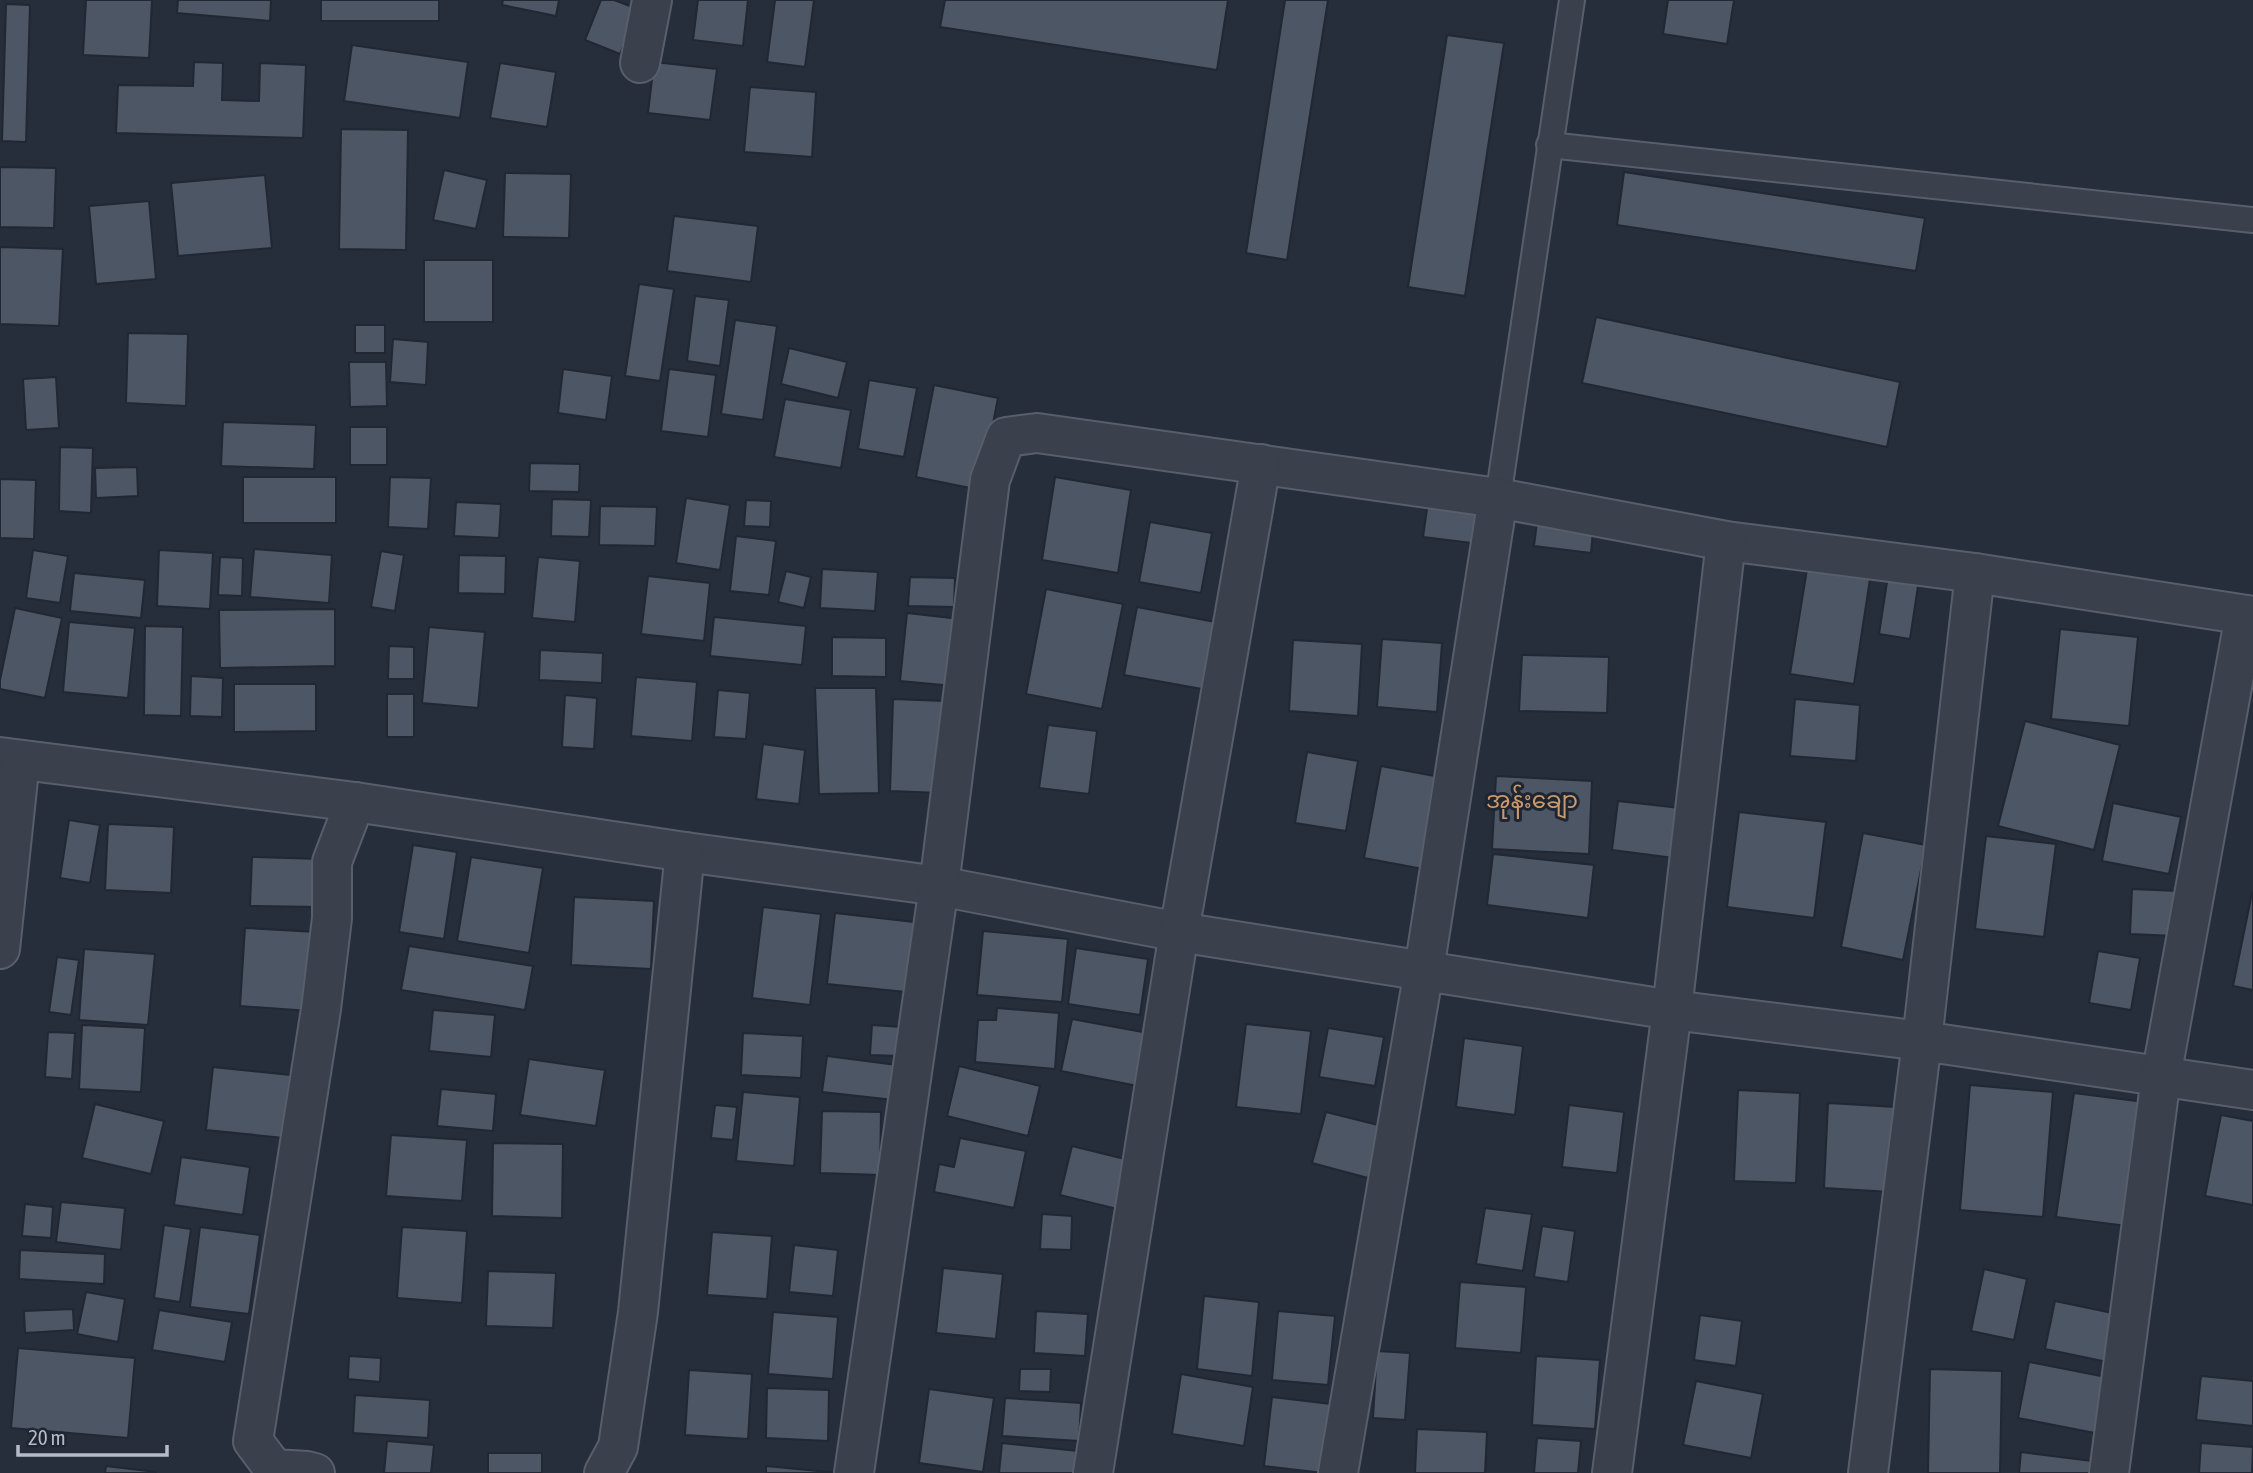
<svg xmlns="http://www.w3.org/2000/svg" width="2253" height="1473" viewBox="0 0 2253 1473" font-family="'Asap Condensed','Noto Sans Myanmar',sans-serif">
<rect width="100%" height="100%" fill="#262e3b"/>
<g fill="#4d5665" stroke="#212733" stroke-width="2">
<path d="M86 0H152L149 58 83 55Z"/>
<path d="M178 0H271L270 21 177 13Z"/>
<rect x="321" y="0" width="118" height="21"/>
<path d="M503 0H559L556 16 502 5Z"/>
<path d="M601 0H614L638 9 620 54 585 40Z"/>
<path d="M698 0H748L743 46 693 40Z"/>
<path d="M775 0H814L805 67 767 62Z"/>
<path d="M945 0H1228L1217 70 940 27Z"/>
<path d="M1285 0H1328L1287 260 1246 253Z"/>
<path d="M1668 0H1734L1727 44 1663 34Z"/>
<path d="M6 4 30 5 26 142 2 141Z"/>
<path d="M1447 35 1504 43 1465 296 1408 287Z"/>
<path d="M352 45 468 62 460 118 344 101Z"/>
<path d="M194 62 223 63 222 100 259 101 260 63 306 65 303 138 116 133 118 85 193 86Z"/>
<path d="M654 62 717 69 710 120 648 113Z"/>
<path d="M500 63 556 72 547 127 490 118Z"/>
<path d="M750 87 816 92 812 157 744 152Z"/>
<path d="M341 129 408 130 406 250 339 249Z"/>
<path d="M0 167 56 168 54 228 0 227Z"/>
<path d="M444 170 487 180 476 229 433 220Z"/>
<path d="M1624 172 1925 218 1916 271 1617 225Z"/>
<path d="M505 173 571 174 569 238 503 237Z"/>
<path d="M265 175 272 248 178 256 171 183Z"/>
<path d="M149 201 156 279 96 284 89 206Z"/>
<path d="M674 216 758 226 751 282 667 271Z"/>
<path d="M0 247 63 249 59 326 0 324Z"/>
<rect x="424" y="260" width="69" height="62"/>
<path d="M639 284 674 289 660 381 625 376Z"/>
<path d="M695 296 729 300 720 366 687 361Z"/>
<path d="M1596 317 1900 382 1887 447 1582 383Z"/>
<path d="M735 320 777 326 763 420 721 414Z"/>
<rect x="355" y="325" width="30" height="28"/>
<path d="M128 333 188 334 186 406 126 403Z"/>
<path d="M393 339 428 342 426 385 390 382Z"/>
<path d="M789 348 847 362 838 398 781 384Z"/>
<path d="M349 362H386L387 406 350 407Z"/>
<path d="M563 369 612 376 606 420 558 413Z"/>
<path d="M669 369 716 375 708 437 661 431Z"/>
<path d="M56 377 59 428 26 430 23 379Z"/>
<path d="M869 380 917 388 904 457 858 449Z"/>
<path d="M934 385 998 398 980 490 916 477Z"/>
<path d="M785 399 851 410 841 468 774 457Z"/>
<path d="M223 422 316 425 314 469 221 466Z"/>
<rect x="350" y="427" width="37" height="38"/>
<path d="M60 447 93 448 91 513 59 511Z"/>
<path d="M530 463 580 464 579 492 529 491Z"/>
<path d="M137 467 138 496 96 498 95 468Z"/>
<rect x="243" y="477" width="93" height="46"/>
<path d="M390 477 431 478 428 529 388 527Z"/>
<path d="M1055 477 1131 490 1118 573 1042 560Z"/>
<path d="M0 479 36 480 34 539 0 538Z"/>
<path d="M1429 495 1486 502 1480 544 1423 537Z"/>
<path d="M686 498 730 505 720 570 676 563Z"/>
<path d="M552 499 591 500 589 537 551 536Z"/>
<path d="M746 500 771 501 770 527 744 526Z"/>
<path d="M456 502 501 504 499 538 454 536Z"/>
<path d="M600 506 657 507 655 546 599 545Z"/>
<path d="M1538 514 1594 520 1591 553 1534 546Z"/>
<path d="M1150 522 1212 533 1201 593 1139 582Z"/>
<path d="M736 536 776 541 769 595 730 591Z"/>
<path d="M254 549 332 555 329 603 250 597Z"/>
<path d="M33 550 68 556 60 603 26 598Z"/>
<path d="M159 550 213 553 210 609 157 606Z"/>
<path d="M381 551 404 555 395 611 371 607Z"/>
<path d="M459 555 506 556 505 594 458 593Z"/>
<path d="M220 557 243 558 242 596 218 595Z"/>
<path d="M538 557 580 561 575 622 532 618Z"/>
<path d="M822 569 878 572 875 611 820 608Z"/>
<path d="M1807 569 1870 579 1854 684 1790 674Z"/>
<path d="M1889 569 1920 573 1910 639 1879 634Z"/>
<path d="M786 571 811 577 804 608 778 602Z"/>
<path d="M74 573 145 580 141 618 70 611Z"/>
<path d="M648 576 710 583 704 641 641 634Z"/>
<path d="M910 577 955 578 954 607 908 606Z"/>
<path d="M1046 589 1123 604 1102 709 1026 694Z"/>
<path d="M1137 607 1215 622 1202 689 1124 675Z"/>
<path d="M15 608 62 618 45 698 0 689V680Z"/>
<path d="M335 609V666L220 668 219 610Z"/>
<path d="M907 613 960 619 954 686 900 681Z"/>
<path d="M714 617 806 626 802 665 710 656Z"/>
<path d="M69 622 135 628 128 698 63 692Z"/>
<path d="M145 626 183 627 181 716 144 715Z"/>
<path d="M429 627 485 632 478 708 422 703Z"/>
<path d="M2060 629 2138 637 2129 726 2051 719Z"/>
<path d="M832 637 886 638V677L832 676Z"/>
<path d="M1382 639 1442 643 1437 712 1377 707Z"/>
<path d="M1293 640 1362 644 1358 716 1289 711Z"/>
<path d="M389 646 414 647V679H388Z"/>
<path d="M540 650 603 653 602 683 539 680Z"/>
<path d="M1522 655 1609 657 1607 713 1519 711Z"/>
<path d="M191 676 223 678 222 717 190 716Z"/>
<path d="M636 677 697 682 692 741 631 736Z"/>
<path d="M234 684H316V731L234 732Z"/>
<path d="M815 688H876L879 793 819 794Z"/>
<path d="M718 690 750 693 746 739 714 737Z"/>
<rect x="387" y="694" width="27" height="43"/>
<path d="M565 695 597 698 594 749 562 747Z"/>
<path d="M893 699 944 701 941 793 890 791Z"/>
<path d="M1795 699 1860 705 1856 761 1790 756Z"/>
<path d="M2025 721 2120 745 2094 850 1998 826Z"/>
<path d="M1048 725 1097 731 1089 794 1039 788Z"/>
<path d="M763 744 805 750 799 804 756 799Z"/>
<path d="M1307 752 1358 761 1346 831 1295 823Z"/>
<path d="M1381 766 1440 777 1423 869 1364 858Z"/>
<path d="M1496 776 1592 781 1589 854 1492 849Z"/>
<path d="M1618 801 1680 808 1674 858 1612 850Z"/>
<path d="M2113 803 2181 817 2169 874 2102 861Z"/>
<path d="M1739 812 1826 822 1814 918 1727 907Z"/>
<path d="M69 820 100 825 90 883 60 878Z"/>
<path d="M108 824 174 827 171 893 105 890Z"/>
<path d="M1863 833 1926 845 1903 960 1841 947Z"/>
<path d="M1986 836 2056 844 2044 937 1975 929Z"/>
<path d="M413 845 457 852 444 939 399 932Z"/>
<path d="M1493 854 1594 865 1588 918 1487 905Z"/>
<path d="M252 857 321 859 319 907 250 906Z"/>
<path d="M471 857 543 868 529 953 457 941Z"/>
<path d="M2132 889 2178 891 2176 936 2130 934Z"/>
<path d="M2252 893H2253V990L2233 986Z"/>
<path d="M574 897 654 901 651 969 571 965Z"/>
<path d="M763 907 821 914 810 1005 752 998Z"/>
<path d="M835 913 914 922 906 992 827 984Z"/>
<path d="M245 928 316 932 310 1011 240 1006Z"/>
<path d="M983 931 1068 939 1062 1002 977 995Z"/>
<path d="M409 946 533 966 525 1010 401 990Z"/>
<path d="M1076 948 1148 959 1140 1015 1068 1004Z"/>
<path d="M84 949 155 954 148 1025 79 1020Z"/>
<path d="M2098 951 2140 958 2131 1010 2089 1003Z"/>
<path d="M57 957 79 960 71 1015 49 1012Z"/>
<path d="M997 1008 1059 1013 1055 1069 975 1062 978 1020H996Z"/>
<path d="M433 1010 495 1015 491 1057 429 1051Z"/>
<path d="M1072 1019 1148 1033 1138 1086 1061 1071Z"/>
<path d="M1246 1024 1311 1031 1301 1114 1236 1107Z"/>
<path d="M82 1025 145 1028 141 1092 79 1089Z"/>
<path d="M872 1025 901 1027 899 1056 870 1055Z"/>
<path d="M1328 1028 1384 1037 1375 1086 1319 1077Z"/>
<path d="M48 1032 75 1033 72 1079 45 1077Z"/>
<path d="M743 1033 803 1036 801 1078 741 1075Z"/>
<path d="M1464 1038 1523 1046 1515 1115 1456 1107Z"/>
<path d="M827 1056 897 1065 894 1100 822 1092Z"/>
<path d="M529 1059 605 1070 596 1126 520 1115Z"/>
<path d="M959 1066 1040 1086 1028 1136 947 1116Z"/>
<path d="M213 1067 301 1076 294 1139 206 1130Z"/>
<path d="M1970 1085 2053 1092 2043 1217 1960 1210Z"/>
<path d="M441 1089 496 1094 493 1131 437 1126Z"/>
<path d="M1738 1090 1800 1093 1796 1183 1734 1181Z"/>
<path d="M743 1092 800 1097 794 1166 736 1161Z"/>
<path d="M2074 1093 2152 1103 2135 1227 2056 1217Z"/>
<path d="M1828 1103 1896 1107 1891 1192 1824 1188Z"/>
<path d="M95 1104 164 1121 151 1174 82 1158Z"/>
<path d="M715 1105 737 1107 733 1140 711 1138Z"/>
<path d="M1569 1105 1624 1112 1617 1173 1562 1167Z"/>
<path d="M822 1111 881 1112 880 1175 820 1173Z"/>
<path d="M1326 1112 1382 1126 1368 1178 1312 1163Z"/>
<path d="M2221 1115 2253 1121V1205L2205 1196Z"/>
<path d="M391 1135 467 1140 462 1201 386 1196Z"/>
<path d="M960 1138 1026 1151 1014 1208 934 1192 939 1164 954 1167Z"/>
<path d="M493 1143 563 1144 562 1218 492 1216Z"/>
<path d="M1072 1146 1129 1160 1117 1209 1060 1195Z"/>
<path d="M181 1157 250 1167 243 1215 174 1205Z"/>
<path d="M61 1202 125 1208 121 1250 56 1242Z"/>
<path d="M25 1204 53 1207 51 1238 22 1236Z"/>
<path d="M1485 1208 1532 1214 1523 1271 1476 1264Z"/>
<path d="M1042 1214 1072 1216 1071 1250 1040 1249Z"/>
<path d="M164 1225 191 1229 180 1302 154 1298Z"/>
<path d="M1542 1226 1575 1231 1568 1282 1534 1277Z"/>
<path d="M200 1227 260 1235 249 1314 190 1307Z"/>
<path d="M402 1227 467 1231 462 1303 397 1298Z"/>
<path d="M712 1232 772 1236 767 1299 707 1295Z"/>
<path d="M794 1245 838 1250 833 1296 789 1292Z"/>
<path d="M20 1250 105 1254 104 1284 19 1279Z"/>
<path d="M943 1268 1003 1274 996 1339 936 1333Z"/>
<path d="M1984 1269 2027 1279 2014 1340 1971 1331Z"/>
<path d="M488 1271 556 1273 553 1328 486 1326Z"/>
<path d="M1460 1282 1526 1287 1521 1353 1455 1348Z"/>
<path d="M86 1292 125 1299 118 1342 77 1334Z"/>
<path d="M1204 1296 1259 1302 1252 1376 1197 1369Z"/>
<path d="M2055 1301 2122 1315 2112 1363 2045 1349Z"/>
<path d="M73 1309 74 1330 25 1333 24 1311Z"/>
<path d="M159 1310 232 1322 225 1362 152 1350Z"/>
<path d="M1036 1311 1088 1314 1085 1356 1034 1353Z"/>
<path d="M1278 1311 1335 1316 1328 1385 1272 1380Z"/>
<path d="M773 1312 838 1317 833 1379 768 1374Z"/>
<path d="M1700 1315 1742 1321 1736 1366 1694 1360Z"/>
<path d="M18 1348 135 1358 128 1438 11 1428Z"/>
<path d="M1377 1351 1410 1353 1405 1420 1373 1418Z"/>
<path d="M349 1356 381 1358 380 1382 348 1379Z"/>
<path d="M1536 1356 1600 1360 1595 1429 1532 1425Z"/>
<path d="M2029 1362 2106 1377 2095 1433 2018 1418Z"/>
<path d="M1020 1369H1051L1050 1392 1019 1391Z"/>
<path d="M1930 1369 2002 1371 2000 1473H1928Z"/>
<path d="M689 1370 752 1374 748 1439 685 1435Z"/>
<path d="M1181 1374 1253 1387 1244 1446 1172 1434Z"/>
<path d="M2201 1376 2253 1381V1426L2196 1420Z"/>
<path d="M1696 1381 1763 1394 1751 1458 1683 1445Z"/>
<path d="M767 1388 829 1390 828 1441 766 1438Z"/>
<path d="M929 1389 994 1398 983 1472 919 1463Z"/>
<path d="M355 1395 430 1400 428 1438 353 1433Z"/>
<path d="M1272 1397 1331 1404 1324 1473 1264 1466Z"/>
<path d="M1005 1398 1081 1403 1079 1441 1002 1436Z"/>
<path d="M1417 1429 1487 1432 1485 1473H1415Z"/>
<path d="M1537 1438 1581 1441 1578 1473H1534Z"/>
<path d="M387 1441 434 1445 431 1473H384Z"/>
<path d="M1002 1443 1078 1451 1076 1473H999Z"/>
<path d="M2201 1443 2253 1447 2252 1473H2199Z"/>
<path d="M2021 1452 2092 1461 2090 1473H2019Z"/>
<rect x="488" y="1453" width="54" height="20"/>
<path d="M106 1466 156 1472V1473H105Z"/>
<path d="M766 1466 839 1473H766Z"/>
</g>
<g fill="none" stroke-linecap="round" stroke-linejoin="round">
<defs>
<g id="service">
<path d="M1549 145 2253 220"/>
<path d="M1498 498 1572 0"/>
</g>
<g id="minor">
<path d="M640 63 652 0"/>
<path d="M0 757 355 802 685 852 939 886 1179 932 1672 1010 1922 1041 2253 1090"/>
<path d="M0 949 20 760"/>
<path d="M315 1473 307 1471 274 1469 253 1441 321 1009 332 918V862L355 802"/>
<path d="M604 1473 618 1447 638 1312 685 852"/>
<path d="M854 1473 939 886 990 480 1006 437 1037 433 1498 498 1726 541 1975 573 2253 616"/>
<path d="M1093 1473 1179 932 1261 464"/>
<path d="M1338 1473 1424 970 1498 498"/>
<path d="M1612 1473 1672 1010 1726 541"/>
<path d="M1868 1473 1922 1041 1975 573"/>
<path d="M2109 1473 2161 1077 2245 615"/>
</g>
</defs>
<use href="#service" stroke="#585e6a" stroke-width="28"/>
<use href="#minor" stroke="#585e6a" stroke-width="42"/>
<use href="#service" stroke="#3a404c" stroke-width="24"/>
<use href="#minor" stroke="#3a404c" stroke-width="38"/>
</g>
<g text-anchor="middle" dominant-baseline="central" stroke-width="6" stroke-linejoin="round" paint-order="stroke">
<g font-size="23" fill="#cb9a6d" stroke="#1f2531">
<text x="1532" y="800">အုန်းချော</text>
</g>
</g>
<path d="M18 1445v10h149v-10" fill="none" stroke="#b6bcc7" stroke-width="3.5"/>
<text x="28" y="1445" font-size="21" fill="#b6bcc7" stroke="#1f2531" stroke-width="5" paint-order="stroke">20 m</text>
</svg>
